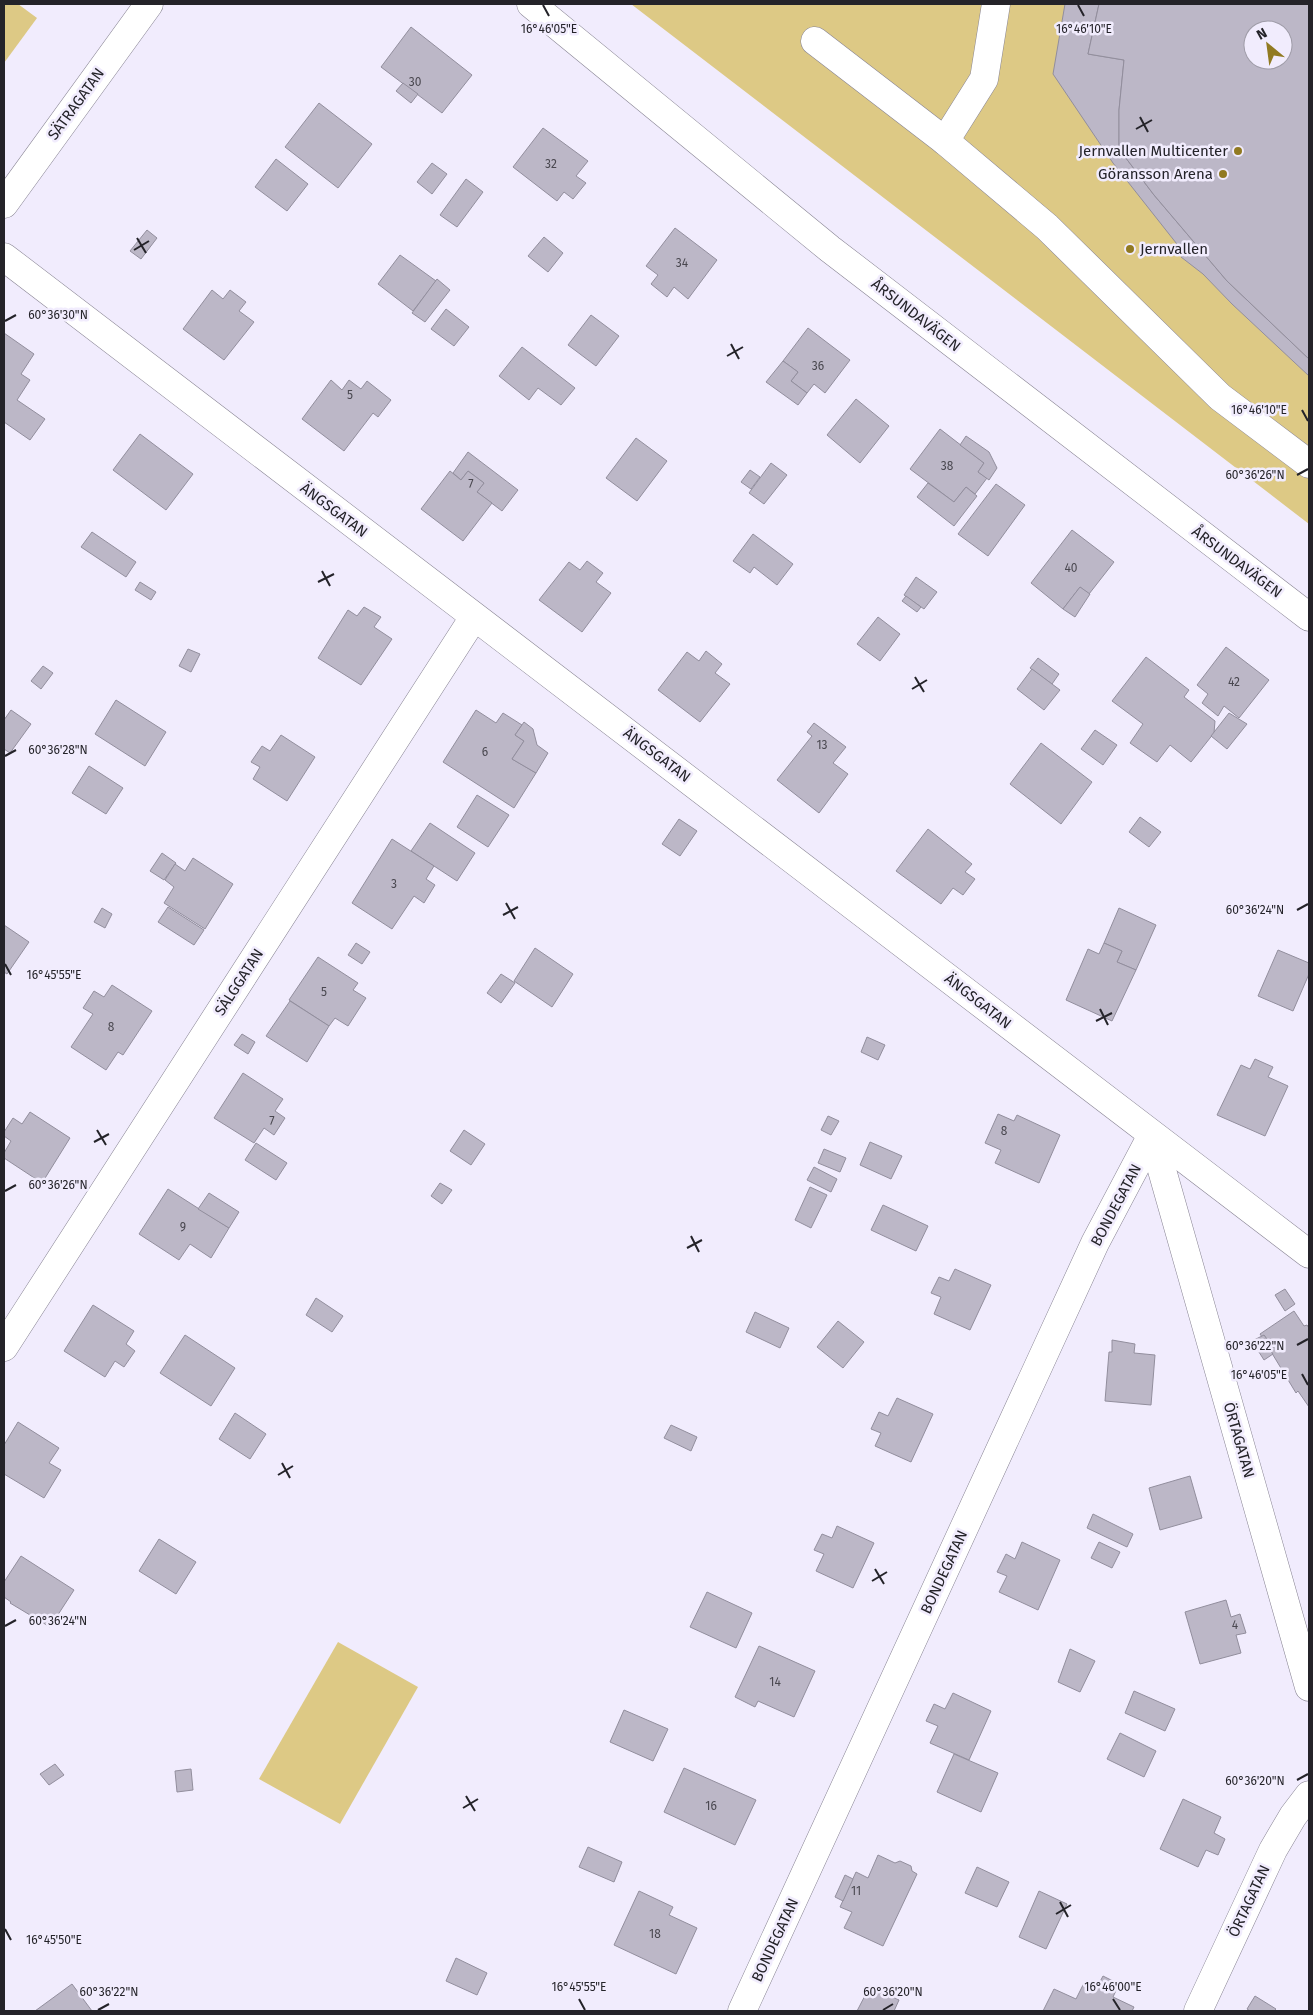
<svg xmlns="http://www.w3.org/2000/svg" width="1313" height="2015" viewBox="0 0 1313 2015" font-family="'Fira Sans',sans-serif">
<rect width="100%" height="100%" fill="#f1ecfd"/>
<g fill="#ddc985" fill-rule="evenodd">
<path d="M4 4H18L37 18 4 63Z"/>
<path d="M631 4H1309V524ZM1253 30H1283V60H1253Z"/>
<path d="M338 1642 418 1687 340 1824 259 1779Z"/>
</g>
<g fill="#bcb7c7" stroke="#928e9d" fill-rule="evenodd">
<path d="M1065 4H1099L1088 54 1124 60 1119 110V149L1154 195 1227 281 1309 359V376L1232 304 1203 274 1181 257 1184 253 1113 163 1053 74Z"/>
<path d="M1099 4H1309V359L1227 281 1154 195 1119 149V110L1124 60 1088 54ZM1253 30H1283V60H1253Z"/>
<path d="M411 27 472 75 442 113 381 67Z"/>
<path d="M403 83 418 94 411 103 396 91Z"/>
<path d="M319 103 372 144 338 188 285 147Z"/>
<path d="M543 128 588 161 576 176 586 183 573 199 564 192 557 201 513 167Z"/>
<path d="M276 159 308 184 287 211 255 187Z"/>
<path d="M432 163 447 174 432 194 417 182Z"/>
<path d="M466 179 483 192 457 227 440 215Z"/>
<path d="M675 228 717 260 688 299 674 287 667 297 651 284 658 275 646 266Z"/>
<path d="M147 230 157 238 141 259 130 251Z"/>
<path d="M544 237 563 253 548 272 528 256Z"/>
<path d="M400 255 436 281 413 311 378 284Z"/>
<path d="M437 279 450 290 425 322 412 313Z"/>
<path d="M212 290 223 299 230 290 246 302 239 311 254 322 224 360 183 329Z"/>
<path d="M446 309 469 327 454 346 431 329Z"/>
<path d="M591 315 619 336 596 366 568 345Z"/>
<path d="M808 328 850 360 825 393 814 384 807 393 791 381 798 372 783 361Z"/>
<path d="M4 333 34 354 21 374 30 380 17 400 45 419 30 440 4 422Z"/>
<path d="M522 347 575 388 561 405 538 388 529 400 499 376Z"/>
<path d="M783 361 798 372 791 381 807 393 798 405 766 382Z"/>
<path d="M331 380 342 390 349 380 361 389 367 381 391 400 378 417 373 413 344 451 302 419Z"/>
<path d="M856 399 889 426 860 463 827 435Z"/>
<path d="M940 429 984 463 978 472 987 478 975 494 966 487 954 502 910 469Z"/>
<path d="M140 434 193 474 166 510 113 470Z"/>
<path d="M966 436 989 452 997 468 989 480 978 472 984 463 960 445Z"/>
<path d="M636 438 667 461 637 501 606 478Z"/>
<path d="M468 452 518 490 502 511 477 492 484 483 468 471 461 480 453 473Z"/>
<path d="M771 463 787 475 764 504 749 493Z"/>
<path d="M750 470 760 477 751 489 741 482Z"/>
<path d="M450 471 461 480 468 471 484 483 477 492 492 503 463 541 421 509Z"/>
<path d="M928 483 954 502 966 487 977 496 954 526 917 497Z"/>
<path d="M996 484 1025 505 988 556 958 534Z"/>
<path d="M1072 530 1114 562 1089 594 1080 587 1063 609 1031 583Z"/>
<path d="M92 532 136 562 126 577 81 547Z"/>
<path d="M753 534 793 564 777 585 754 567 750 573 733 561Z"/>
<path d="M587 561 603 573 596 582 611 593 582 632 539 600 569 562 580 570Z"/>
<path d="M916 577 937 592 924 609 904 595Z"/>
<path d="M140 582 156 592 151 600 135 590Z"/>
<path d="M1080 587 1090 594 1075 617 1063 609Z"/>
<path d="M906 596 921 607 917 612 902 601Z"/>
<path d="M364 607 381 617 374 627 392 639 361 685 318 658 348 610 357 616Z"/>
<path d="M878 617 900 634 880 661 857 644Z"/>
<path d="M1226 647 1269 680 1239 718 1224 706 1218 716 1202 703 1208 694 1197 685Z"/>
<path d="M188 649 200 654 191 672 179 666Z"/>
<path d="M706 651 722 664 715 673 730 684 700 722 658 690 687 652 699 661Z"/>
<path d="M1146 657 1189 690 1184 697 1215 721 1214 733 1191 762 1170 745 1157 762 1130 743 1143 724 1112 701Z"/>
<path d="M1038 658 1059 674 1052 684 1030 668Z"/>
<path d="M43 666 53 673 41 689 31 681Z"/>
<path d="M1032 669 1060 690 1044 710 1017 689Z"/>
<path d="M116 700 166 732 145 766 95 734Z"/>
<path d="M11 710 31 724 10 753 4 749V720Z"/>
<path d="M476 710 496 723 503 713 522 725 515 735 524 741 512 759 536 773 514 808 443 762Z"/>
<path d="M1229 713 1247 724 1227 749 1211 736Z"/>
<path d="M524 722 533 729 537 745 548 753 536 773 512 759 524 741 515 735Z"/>
<path d="M814 723 846 747 833 763 848 774 819 813 777 780 812 736 807 732Z"/>
<path d="M1095 730 1117 745 1103 765 1081 749Z"/>
<path d="M281 735 315 757 287 801 253 779 260 767 251 762 262 746 270 751Z"/>
<path d="M1041 743 1092 782 1061 824 1010 784Z"/>
<path d="M89 766 123 788 106 814 72 793Z"/>
<path d="M477 795 509 815 488 847 457 827Z"/>
<path d="M1140 817 1161 832 1149 847 1129 832Z"/>
<path d="M679 819 697 831 680 856 662 844Z"/>
<path d="M430 823 475 853 457 881 411 851Z"/>
<path d="M928 829 972 864 965 872 975 879 963 895 953 888 941 904 896 871Z"/>
<path d="M392 839 434 866 426 879 435 885 424 903 414 896 392 929 352 903Z"/>
<path d="M162 853 176 863 164 880 150 871Z"/>
<path d="M193 858 233 884 205 929 164 903 174 887 165 880 175 864 185 871Z"/>
<path d="M168 907 204 930 194 945 158 922Z"/>
<path d="M102 908 112 914 105 928 94 922Z"/>
<path d="M1119 908 1156 925 1136 970 1117 962 1122 951 1104 943Z"/>
<path d="M4 925 29 942 7 974 4 972Z"/>
<path d="M356 943 370 952 362 964 348 955Z"/>
<path d="M1104 943 1122 951 1117 962 1136 970 1112 1021 1066 1000 1088 949 1099 954Z"/>
<path d="M535 948 573 974 552 1007 514 981Z"/>
<path d="M1278 950 1309 963V974L1293 1011 1258 996Z"/>
<path d="M318 957 358 983 353 990 366 998 348 1026 335 1018 329 1026 289 1000Z"/>
<path d="M501 974 515 983 501 1003 487 993Z"/>
<path d="M112 985 152 1011 123 1055 118 1052 106 1070 71 1047 93 1014 83 1008 94 991 104 997Z"/>
<path d="M290 1001 329 1026 307 1062 266 1036Z"/>
<path d="M242 1034 255 1042 248 1054 234 1045Z"/>
<path d="M867 1037 885 1045 878 1060 861 1052Z"/>
<path d="M1255 1059 1273 1067 1268 1077 1288 1086 1265 1136 1217 1115 1241 1065 1250 1069Z"/>
<path d="M243 1073 283 1099 275 1111 285 1118 274 1135 264 1128 254 1143 214 1118Z"/>
<path d="M30 1112 70 1138 42 1183 4 1158V1153L11 1141 4 1136V1132L13 1118 22 1124Z"/>
<path d="M998 1114 1014 1121 1017 1115 1060 1135 1039 1183 995 1163 1001 1150 985 1143Z"/>
<path d="M828 1116 839 1121 831 1135 821 1130Z"/>
<path d="M464 1130 485 1144 471 1165 450 1151Z"/>
<path d="M870 1142 902 1156 891 1179 860 1165Z"/>
<path d="M256 1143 287 1163 276 1180 245 1160Z"/>
<path d="M824 1149 846 1158 840 1172 818 1163Z"/>
<path d="M814 1167 837 1179 831 1192 807 1180Z"/>
<path d="M440 1183 452 1190 442 1204 431 1196Z"/>
<path d="M810 1187 827 1195 811 1228 795 1220Z"/>
<path d="M168 1189 229 1228 211 1258 190 1244 179 1260 139 1234Z"/>
<path d="M209 1193 239 1212 229 1228 198 1209Z"/>
<path d="M883 1205 928 1226 916 1251 871 1230Z"/>
<path d="M955 1269 991 1285 970 1330 934 1314 941 1297 931 1293 939 1277 949 1281Z"/>
<path d="M1285 1289 1295 1304 1285 1311 1275 1295Z"/>
<path d="M316 1298 343 1316 332 1332 306 1315Z"/>
<path d="M93 1305 134 1331 126 1344 135 1351 124 1367 115 1361 105 1377 64 1351Z"/>
<path d="M1294 1311 1304 1326 1307 1325 1309 1328V1407L1298 1391 1296 1393 1270 1350 1273 1348 1264 1335 1262 1337 1260 1334Z"/>
<path d="M755 1312 789 1328 780 1348 746 1332Z"/>
<path d="M838 1321 864 1342 843 1368 817 1347Z"/>
<path d="M185 1335 235 1368 211 1406 160 1373Z"/>
<path d="M1264 1335 1273 1348 1270 1350 1273 1354 1264 1360 1252 1341Z"/>
<path d="M1112 1340 1135 1344 1134 1353 1155 1355 1151 1405 1105 1401 1109 1352H1112Z"/>
<path d="M897 1398 933 1414 911 1462 875 1446 881 1433 871 1429 879 1412 888 1416Z"/>
<path d="M235 1413 266 1434 250 1459 219 1439Z"/>
<path d="M18 1422 59 1448 49 1463 61 1470 44 1498 4 1474V1445Z"/>
<path d="M671 1425 697 1437 691 1451 664 1438Z"/>
<path d="M1190 1476 1202 1518 1160 1530 1149 1488Z"/>
<path d="M1093 1514 1133 1534 1127 1547 1087 1528Z"/>
<path d="M837 1526 874 1543 853 1588 816 1571 824 1554 814 1550 822 1534 832 1538Z"/>
<path d="M159 1539 196 1562 176 1594 139 1571Z"/>
<path d="M1022 1542 1060 1560 1038 1610 999 1592 1007 1576 997 1572 1006 1554 1015 1559Z"/>
<path d="M1099 1542 1120 1552 1112 1568 1091 1558Z"/>
<path d="M21 1556 74 1590 50 1627 10 1603 11 1602 4 1597V1582Z"/>
<path d="M707 1592 752 1613 736 1648 690 1627Z"/>
<path d="M1226 1600 1231 1617 1240 1614 1246 1633 1236 1635 1241 1653 1200 1664 1185 1612Z"/>
<path d="M759 1646 815 1671 794 1717 758 1701 755 1707 735 1697Z"/>
<path d="M1070 1649 1095 1661 1080 1692 1058 1682Z"/>
<path d="M1134 1691 1175 1709 1165 1731 1125 1713Z"/>
<path d="M953 1693 991 1711 969 1760 930 1743 938 1726 926 1721 934 1704 945 1709Z"/>
<path d="M624 1710 668 1729 653 1761 610 1742Z"/>
<path d="M1120 1733 1156 1751 1144 1777 1107 1759Z"/>
<path d="M954 1754 998 1773 981 1812 937 1792Z"/>
<path d="M55 1764 64 1775 49 1785 40 1774Z"/>
<path d="M684 1768 756 1800 735 1845 664 1812Z"/>
<path d="M191 1769 193 1790 177 1792 175 1771Z"/>
<path d="M1183 1799 1221 1817 1214 1833 1225 1839 1218 1855 1206 1850 1198 1867 1160 1849Z"/>
<path d="M588 1847 622 1862 614 1882 579 1867Z"/>
<path d="M878 1855 895 1863 900 1861 911 1866 912 1871 917 1874 883 1946 844 1928 852 1912 840 1907 856 1872 868 1878Z"/>
<path d="M977 1867 1009 1882 997 1907 965 1893Z"/>
<path d="M845 1875 853 1879 843 1901 835 1897Z"/>
<path d="M639 1891 673 1907 669 1915 697 1928 676 1974 614 1945Z"/>
<path d="M1039 1891 1067 1904 1046 1949 1019 1937Z"/>
<path d="M456 1958 487 1973 477 1995 446 1981Z"/>
<path d="M1103 1976 1119 1984 1113 1997 1134 2007 1132 2011H1043L1054 1989 1076 1999 1084 1983 1096 1989Z"/>
<path d="M72 1984 92 2011H35Z"/>
<path d="M870 1986 899 2000 894 2011H857Z"/>
<path d="M1255 1996 1276 2009 1274 2011H1250L1247 2009Z"/>
</g>
<g fill="none" stroke-linecap="round" stroke-linejoin="round">
<defs>
<g id="minor">
<path d="M815 41 945 141 1047 227 1220 397 1309 464"/>
<path d="M945 141 984 79 996 4"/>
<path d="M4 204 149 4"/>
<path d="M4 257 1309 1254"/>
<path d="M1152 1135 1309 1687"/>
<path d="M4 1347 474 617"/>
<path d="M742 2011 1095 1243 1152 1135"/>
<path d="M1198 2011 1273 1850 1293 1816 1309 1795"/>
</g>
<path id="major" d="M531 4 830 249 1309 617"/>
</defs>
<use href="#minor" stroke="#888493" stroke-width="29"/>
<use href="#major" stroke="#888493" stroke-width="29"/>
<use href="#minor" stroke="#fff" stroke-width="28"/>
<use href="#major" stroke="#fff" stroke-width="28"/>
</g>
<path fill="none" stroke="#242329" stroke-width="2" d="M543 5 549 16M1078 5 1084 16M1140 117 1148 132M1136 129 1152 120M137 238 146 253M134 250 149 241M5 321 16 315M731 344 739 359M727 356 743 347M1302 410 1308 421M1297 475 1308 469M322 571 330 586M318 582 334 574M915 677 924 692M912 689 927 680M5 756 16 750M506 903 515 919M1297 910 1308 904M503 915 518 907M5 964 11 975M1100 1009 1108 1025M1096 1021 1112 1013M97 1130 106 1145M94 1142 109 1134M5 1191 16 1185M691 1236 699 1252M687 1248 702 1240M1297 1345 1308 1339M1302 1374 1308 1385M282 1463 290 1478M278 1475 293 1466M875 1569 884 1584M872 1581 887 1572M5 1626 16 1620M1297 1780 1308 1774M466 1796 475 1811M463 1808 478 1799M1060 1902 1068 1917M1056 1914 1071 1905M5 1929 11 1940M579 1999 585 2010M1113 1999 1120 2010M98 2010 109 2004M883 2010 893 2004"/>
<g fill="#917a21" stroke="#f1ecfd" stroke-width="2">
<circle cx="1238" cy="151" r="5"/>
<circle cx="1223" cy="174" r="5"/>
<circle cx="1130" cy="249" r="5"/>
</g>
<g text-anchor="middle" dominant-baseline="central" stroke-width="5" stroke-linejoin="round" paint-order="stroke">
<g font-size="12" fill="#4a4850">
<text x="415" y="82">30</text>
<text x="551" y="164">32</text>
<text x="682" y="263">34</text>
<text x="818" y="366">36</text>
<text x="350" y="395">5</text>
<text x="947" y="466">38</text>
<text x="471" y="484">7</text>
<text x="1071" y="568">40</text>
<text x="1234" y="682">42</text>
<text x="822" y="745">13</text>
<text x="485" y="752">6</text>
<text x="394" y="884">3</text>
<text x="324" y="992">5</text>
<text x="111" y="1027">8</text>
<text x="272" y="1121">7</text>
<text x="1004" y="1131">8</text>
<text x="183" y="1227">9</text>
<text x="1235" y="1625">4</text>
<text x="775" y="1682">14</text>
<text x="711" y="1806">16</text>
<text x="856" y="1891">11</text>
<text x="655" y="1934">18</text>
</g>
<g font-size="15" fill="#242329" stroke="#f1ecfd">
<text transform="translate(76 104) rotate(-54)">SÄTRAGATAN</text>
<text transform="translate(916 315) rotate(38)">ÅRSUNDAVÄGEN</text>
<text transform="translate(334 510) rotate(37)">ÄNGSGATAN</text>
<text transform="translate(1237 562) rotate(37)">ÅRSUNDAVÄGEN</text>
<text transform="translate(657 755) rotate(37)">ÄNGSGATAN</text>
<text transform="translate(239 982) rotate(-57)">SÄLGGATAN</text>
<text transform="translate(978 1001) rotate(38)">ÄNGSGATAN</text>
<text transform="translate(1116 1205) rotate(-62)">BONDEGATAN</text>
<text transform="translate(1239 1440) rotate(74)">ÖRTAGATAN</text>
<text transform="translate(944 1572) rotate(-65)">BONDEGATAN</text>
<text transform="translate(1249 1901) rotate(-65)">ÖRTAGATAN</text>
<text transform="translate(775 1940) rotate(-65)">BONDEGATAN</text>
</g>
<g font-size="15" fill="#242329" stroke="#f1ecfd" text-anchor="end">
<text x="1228" y="151">Jernvallen Multicenter</text>
<text x="1213" y="174">Göransson Arena</text>
<text x="1140" y="249" text-anchor="start">Jernvallen</text>
</g>
</g>
<g font-size="12" text-anchor="middle" fill="#242329" stroke="#f1ecfd" stroke-width="5" stroke-linejoin="round" paint-order="stroke">
<text x="549" y="33">16°46'05"E</text>
<text x="1084" y="33">16°46'10"E</text>
<text x="58" y="319">60°36'30"N</text>
<text x="1259" y="414">16°46'10"E</text>
<text x="1255" y="479">60°36'26"N</text>
<text x="58" y="754">60°36'28"N</text>
<text x="1255" y="914">60°36'24"N</text>
<text x="54" y="979">16°45'55"E</text>
<text x="58" y="1189">60°36'26"N</text>
<text x="1255" y="1350">60°36'22"N</text>
<text x="1259" y="1379">16°46'05"E</text>
<text x="58" y="1625">60°36'24"N</text>
<text x="1255" y="1785">60°36'20"N</text>
<text x="54" y="1944">16°45'50"E</text>
<text x="579" y="1991">16°45'55"E</text>
<text x="1113" y="1991">16°46'00"E</text>
<text x="109" y="1996">60°36'22"N</text>
<text x="893" y="1996">60°36'20"N</text>
</g>
<rect width="1313" height="2015" fill="none" stroke="#242329" stroke-width="10"/>
<g transform="translate(1268 45) rotate(331)"><circle r="24" fill="#f1ecfd" stroke="#9f9ca8"/>
<path d="M0-4L9 19L0 12L-9 19Z" fill="#917a21"/>
<text y="-8" font-size="14" font-weight="bold" text-anchor="middle" fill="#242329">N</text>
</g>
</svg>
